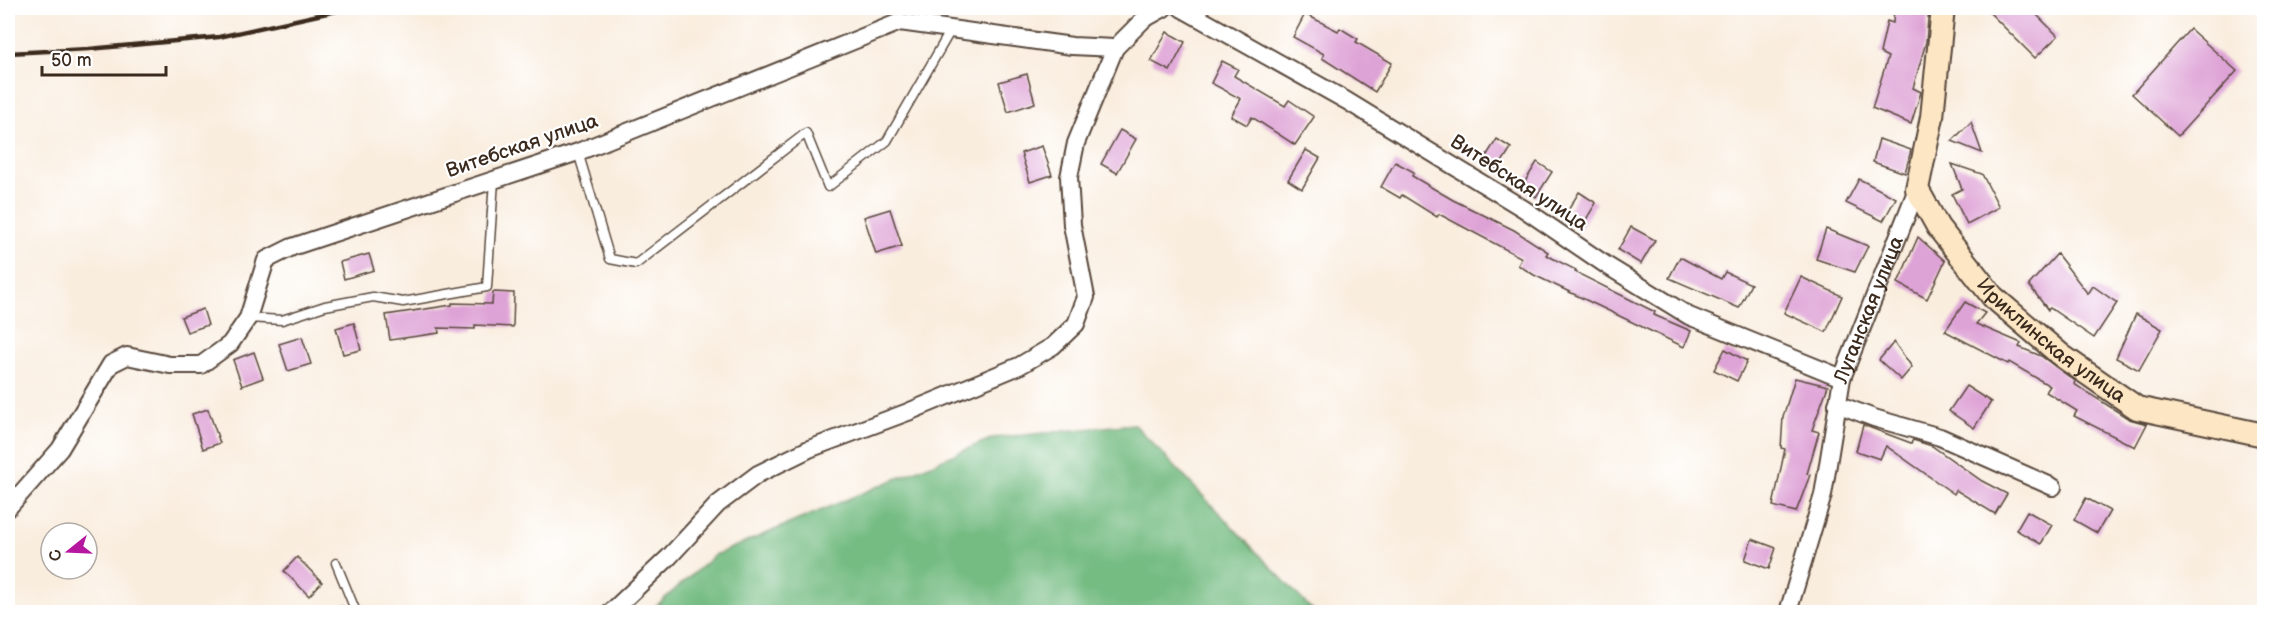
<svg xmlns="http://www.w3.org/2000/svg" width="2272" height="620" viewBox="0 0 2272 620" font-family="'Balsamiq Sans',sans-serif">
<rect width="100%" height="100%" fill="#fff"/>
<filter id="ink" filterUnits="userSpaceOnUse"><feTurbulence type="fractalNoise" baseFrequency=".0167" numOctaves="2"/><feDisplacementMap in="SourceGraphic" scale="12" xChannelSelector="R" yChannelSelector="G"/><feConvolveMatrix kernelMatrix="1 2 1 2 8 2 1 2 1" color-interpolation-filters="sRGB"/></filter>
<filter id="wash" filterUnits="userSpaceOnUse"><feTurbulence type="fractalNoise" baseFrequency=".008" numOctaves="4" result="noise"/><feDisplacementMap in="SourceGraphic" scale="24" xChannelSelector="R" yChannelSelector="G"/><feGaussianBlur stdDeviation="1.35" result="paint"/><feColorMatrix in="noise" values="0 0 0 0 0 0 0 0 0 0 0 0 0 0 0 0 0 1.4 0 .05"/><feComposite in="paint" operator="in"/></filter>
<g filter="url(#wash)">
<rect width="100%" height="100%" fill="#f9edde"/>
<path fill="#74bc82" stroke="#587350" stroke-width="1.5" d="M1134 424 1314 612H649L715 555 993 438Z"/>
<g id="blocks">
<g fill="#dea3d6">
<path d="M1894 8H1929L1926 42 1913 88 1921 92 1911 124 1872 108 1888 57 1880 53 1887 21 1893 23Z"/>
<path d="M1985 8H2030L2058 36 2035 58Z"/>
<path d="M1305 14 1338 31 1340 28 1358 39 1356 42 1392 63 1375 92 1322 58 1324 54 1293 37Z"/>
<path d="M2190 29 2237 71 2178 136 2132 94Z"/>
<path d="M1167 32 1185 42 1170 71 1151 61Z"/>
<path d="M1222 61 1238 69 1234 76 1285 106 1289 100 1314 117 1295 145 1252 117 1247 125 1231 116 1241 99 1211 83Z"/>
<path d="M1027 74 1035 103 1008 112 999 82Z"/>
<path d="M1971 122 1982 153 1952 141Z"/>
<path d="M1120 130 1136 139 1117 173 1101 164Z"/>
<path d="M1497 139 1511 148 1497 170 1483 161Z"/>
<path d="M1879 139 1911 150 1905 173 1873 162Z"/>
<path d="M1042 146 1052 175 1030 182 1021 153Z"/>
<path d="M1306 150 1320 158 1302 189 1288 180Z"/>
<path d="M1395 162 1414 172 1412 176 1453 200 1514 230 1548 252 1546 255 1576 270 1575 272 1655 312 1654 315 1691 331 1684 347 1534 275 1518 265 1522 258 1439 214 1437 217 1402 195 1400 198 1381 187Z"/>
<path d="M1537 162 1552 172 1536 197 1521 188Z"/>
<path d="M1952 164 1982 174 1999 207 1967 224 1952 194 1962 189Z"/>
<path d="M1859 179 1896 198 1883 221 1846 203Z"/>
<path d="M1579 192 1596 203 1581 228 1564 217Z"/>
<path d="M890 209 902 246 876 254 864 217Z"/>
<path d="M1631 227 1655 240 1641 264 1618 250Z"/>
<path d="M1826 229 1868 246 1855 272 1816 259Z"/>
<path d="M1918 237 1945 261 1927 299 1898 283Z"/>
<path d="M369 254 374 270 344 279 340 262Z"/>
<path d="M2057 254 2088 294 2093 286 2117 303 2094 338 2050 308 2048 310 2029 285Z"/>
<path d="M1680 257 1721 279 1725 272 1751 284 1739 308 1669 278Z"/>
<path d="M1801 277 1842 296 1826 332 1784 313Z"/>
<path d="M493 292 514 293 513 327 475 325V329L438 328 439 333 390 340 386 315 452 305V303L492 304Z"/>
<path d="M1965 302 1985 313 1976 324 2021 343 2019 347 2041 356 2075 381 2074 384 2129 419 2147 424 2135 447 2074 416 2077 411 2046 392 2050 386 2009 362 2008 364 1945 331Z"/>
<path d="M203 309 208 325 187 332 181 317Z"/>
<path d="M2136 314 2162 329 2139 370 2116 358Z"/>
<path d="M354 323 361 350 343 354 336 328Z"/>
<path d="M302 337 311 364 288 371 279 344Z"/>
<path d="M1894 342 1912 367 1901 380 1879 360Z"/>
<path d="M1725 349 1747 361 1737 381 1714 370Z"/>
<path d="M254 352 263 378 242 386 233 360Z"/>
<path d="M1795 378 1828 386 1812 430 1819 432 1807 474 1810 475 1796 512 1773 506 1785 449 1781 448 1783 417Z"/>
<path d="M1966 386 1991 402 1974 428 1949 411Z"/>
<path d="M208 409 220 443 203 449 192 414Z"/>
<path d="M1863 425 1911 443 1913 440 1932 446 1982 481 2007 494 1995 514 1956 490 1954 494 1886 446 1880 459 1856 451Z"/>
<path d="M2086 498 2110 511 2097 533 2074 520Z"/>
<path d="M2027 511 2052 525 2041 544 2016 530Z"/>
<path d="M1752 539 1776 548 1769 569 1745 560Z"/>
<path d="M297 557 322 582 309 596 284 571Z"/>
</g>
</g>
</g>
<g filter="url(#ink)">
<use href="#blocks" fill-opacity="0" stroke="#58473b" stroke-width="1.5"/>
<g fill="none" stroke-linecap="round" stroke-linejoin="round">
<defs>
<g id="lane">
<path d="M578 152 610 259 636 264 806 133 828 187 887 141 952 28"/>
<path d="M248 318 282 320 325 306 373 297 403 302 487 287 494 180"/>
<path d="M336 563 356 612"/>
</g>
<g id="street">
<path d="M1181 8 1347 101 1524 209 1606 265 1689 316 1842 378"/>
<path d="M1837 404 1874 418 1940 437 2053 487"/>
<path d="M8 508 60 449 111 364 127 356 170 365H201L230 344 248 318 266 260 292 247 578 152 900 22 1072 46 1115 48 1144 19 1164 8"/>
<path d="M611 612 669 557 718 504 758 474 809 449 908 412 1019 366 1053 346 1076 324 1086 297 1072 225 1069 177 1076 143 1115 48"/>
<path id="s1" d="M1788 612 1823 495 1842 378 1917 189"/>
</g>
<g id="secondary">
<path id="s2" d="M1943 8 1932 117 1917 189 1938 227 1993 297 2062 356 2137 408 2264 435"/>
</g>
</defs>
<use href="#lane" stroke="#58473b" stroke-width="11"/>
<use href="#street" stroke="#58473b" stroke-width="20"/>
<use href="#secondary" stroke="#58473b" stroke-width="26"/>
<path stroke="#58473b" stroke-width="3" stroke-dasharray="4.5 4.5" stroke-linecap="butt" d="M334 612 342 606"/>
<use href="#lane" stroke="#fff" stroke-width="8"/>
<use href="#street" stroke="#fff" stroke-width="16"/>
<use href="#secondary" stroke="#fce6c4" stroke-width="22"/>
<path stroke="#3b2a1e" stroke-width="4.5" d="M8 53 89 49 219 37 350 8"/>
</g>
</g>
<g text-anchor="middle" dominant-baseline="central" stroke-width="4.5" stroke-linejoin="round" paint-order="stroke">
<g font-size="20" fill="#3b2a1e" stroke="#fff">
<text transform="translate(522 146) rotate(-19)">Витебская улица</text>
<text transform="translate(1519 183) rotate(33)">Витебская улица</text>
<text stroke="none"><textPath href="#s1" startOffset="314">Луганская улица</textPath></text>
<text stroke="none"><textPath href="#s2" startOffset="388">Ириклинская улица</textPath></text>
</g>
</g>
<rect width="2272" height="620" fill="none" stroke="#fff" stroke-width="30"/>
<g transform="translate(69 551) rotate(252)"><circle r="28" fill="#ffffff" stroke="#b1aaa5" stroke-width="1.5"/>
<path d="M0-4.5L10 22L0 15L-10 22Z" fill="#b5179e"/>
<text y="-9" font-size="16" font-weight="bold" text-anchor="middle" fill="#3b2a1e">С</text>
</g>
<path d="M42 66v9h124v-9" fill="none" stroke="#3b2a1e" stroke-width="3"/>
<text x="51" y="66" font-size="18" fill="#3b2a1e" stroke="#ffffff" stroke-width="4.5" paint-order="stroke">50 m</text>
</svg>
